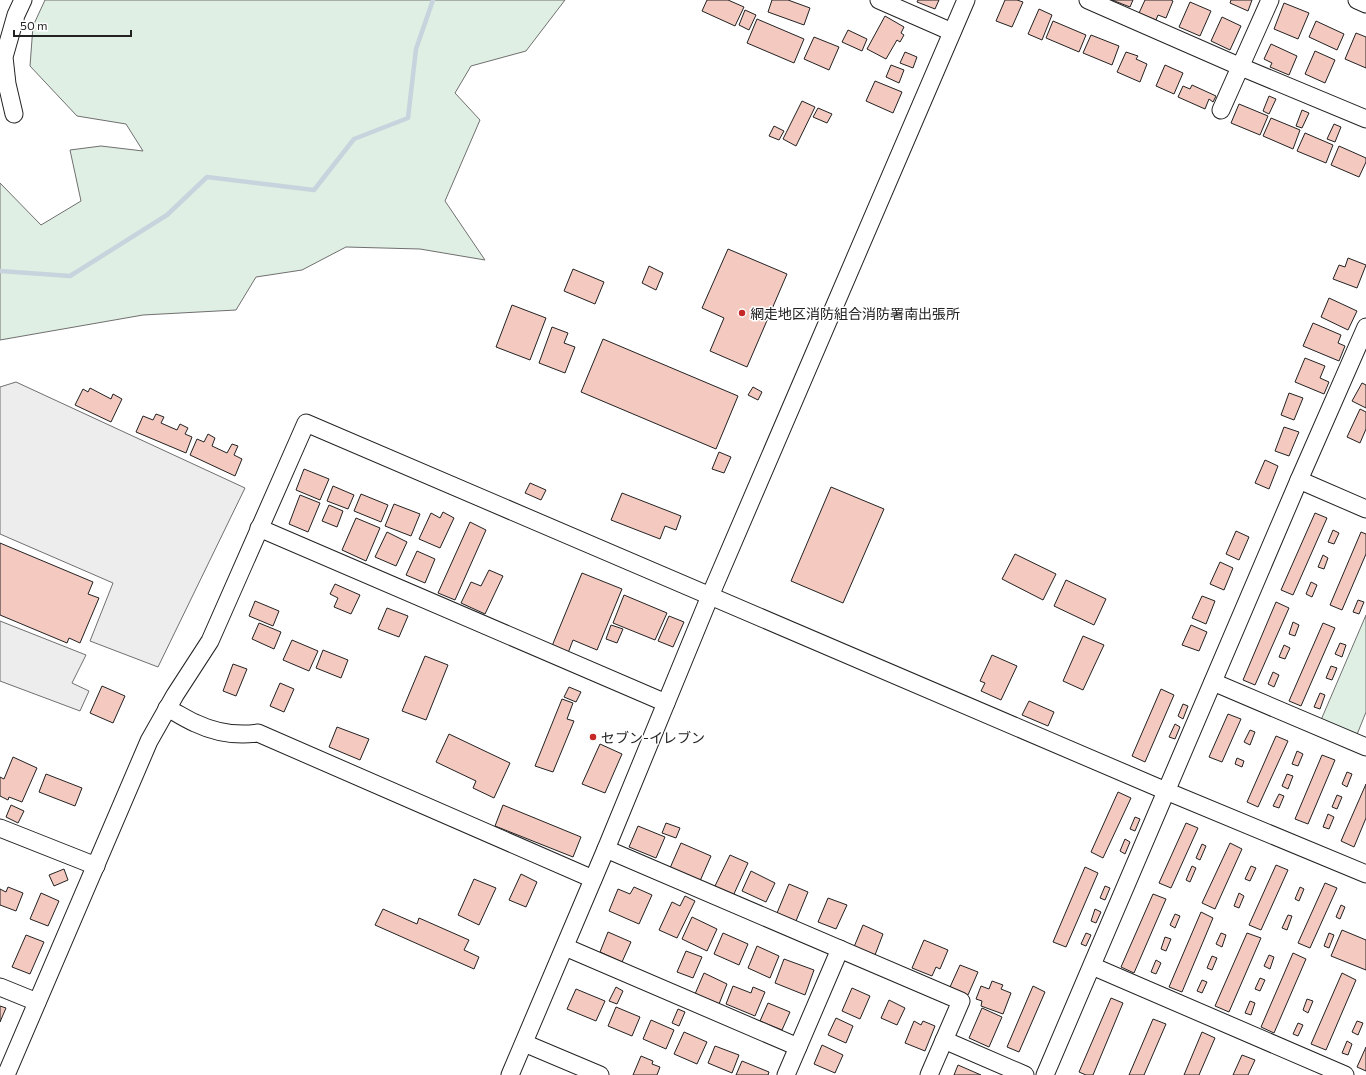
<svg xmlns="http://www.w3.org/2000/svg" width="1366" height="1075" viewBox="0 0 1366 1075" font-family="Commissioner,'Noto Sans JP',sans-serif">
<rect width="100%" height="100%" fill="#fff"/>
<g fill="#e0efe3" stroke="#6f6f6f">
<path d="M45 0H565L526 51 471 66 455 93 480 120 445 201 485 260 420 249 346 247 302 270 256 277 236 310 143 315 0 340V183L41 225 81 201 70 150 101 146 143 151 126 124 77 116 30 66 33 26Z"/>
<path d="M1366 615V712L1354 742 1318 727Z"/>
</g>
<g fill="#ededed" stroke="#6f6f6f">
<path d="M16 382 245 488 158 667 90 641 113 583 0 534V387Z"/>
<path d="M0 621 86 655 72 683 89 691 80 711 0 681Z"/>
</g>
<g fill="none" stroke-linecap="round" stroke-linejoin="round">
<path stroke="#c7d3dd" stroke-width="4.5" d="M0 271 70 276 167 215 207 177 314 190 354 139 408 118 416 49 433 0"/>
</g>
<g fill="#f3c9c0" stroke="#222">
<path d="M707 0H728L744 7 735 26 702 11Z"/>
<path d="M772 0H788L810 8 804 25 768 12Z"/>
<path d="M918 0H939L935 9 917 2Z"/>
<path d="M1005 0H1017L1023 2 1012 27 996 21Z"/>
<path d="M1112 0H1133L1130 7Z"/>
<path d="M1145 0H1171L1173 1 1166 18 1158 15 1156 20 1139 13Z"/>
<path d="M1231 0H1252L1248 11 1230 3Z"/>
<path d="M1190 2 1211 11 1200 36 1179 27Z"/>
<path d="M1284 3 1309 13 1298 39 1274 29Z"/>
<path d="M1039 9 1052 15 1042 40 1028 34Z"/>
<path d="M745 10 756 15 749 30 739 25Z"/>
<path d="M885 16 904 27 901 33 904 35 900 42 897 40 886 59 867 49Z"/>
<path d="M1222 17 1241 26 1230 50 1211 41Z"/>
<path d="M757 19 804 39 794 63 747 43Z"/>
<path d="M1053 21 1086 35 1079 52 1046 38Z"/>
<path d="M1316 21 1344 34 1337 50 1309 37Z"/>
<path d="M848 30 867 39 862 51 842 42Z"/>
<path d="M1356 33 1366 37V68L1345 59Z"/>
<path d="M1091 35 1119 46 1112 65 1083 53Z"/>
<path d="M814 37 839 47 829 70 804 59Z"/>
<path d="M1271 44 1297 56 1289 75 1270 67 1272 63 1264 59Z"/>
<path d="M1315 51 1335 60 1325 83 1305 74Z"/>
<path d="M905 52 917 57 913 68 900 63Z"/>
<path d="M1126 52 1138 56 1136 59 1147 64 1140 82 1117 72Z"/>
<path d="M891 65 904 70 899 83 886 77Z"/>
<path d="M1165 65 1183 73 1174 94 1156 86Z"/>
<path d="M875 81 902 92 893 113 866 101Z"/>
<path d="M1192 85 1216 96 1213 102 1209 99 1205 109 1178 97 1183 86 1190 89Z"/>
<path d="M1269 96 1276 99 1269 114 1263 111Z"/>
<path d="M802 101 815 107 796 146 783 139Z"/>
<path d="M1239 104 1268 116 1260 135 1231 123Z"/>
<path d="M818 108 832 114 827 123 813 117Z"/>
<path d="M1302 110 1309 113 1302 128 1296 126Z"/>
<path d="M1271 118 1300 130 1293 149 1263 136Z"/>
<path d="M1334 124 1341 127 1335 142 1327 139Z"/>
<path d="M774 126 784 131 779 140 769 136Z"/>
<path d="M1305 133 1333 145 1326 163 1297 151Z"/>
<path d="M1339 146 1366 158V162L1359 177 1331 165Z"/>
<path d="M728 249 787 274 747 367 710 351 724 318 702 308Z"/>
<path d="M1348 258 1366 265 1357 288 1333 279 1339 265 1345 267Z"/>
<path d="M649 266 663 273 656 290 642 283Z"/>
<path d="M573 269 604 282 595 304 564 291Z"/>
<path d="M1329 298 1357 311 1348 330 1321 317Z"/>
<path d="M512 305 546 318 530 360 496 347Z"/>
<path d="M1313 323 1341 335 1338 343 1345 346 1339 361 1303 346Z"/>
<path d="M552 327 568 333 564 343 575 347 565 373 539 363Z"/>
<path d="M603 339 738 396 716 449 581 392Z"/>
<path d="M1305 358 1325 366 1320 378 1329 382 1324 394 1295 382Z"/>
<path d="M1362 383 1366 385V408L1352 401Z"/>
<path d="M753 387 762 392 758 400 748 395Z"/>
<path d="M90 388 111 399 113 394 122 399 111 422 75 405 83 389 88 392Z"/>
<path d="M1289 393 1303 398 1294 420 1281 415Z"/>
<path d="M1360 409 1366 412V429L1360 443 1347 437Z"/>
<path d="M156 414 164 417 161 423 177 430 180 424 188 428 185 434 192 437 186 453 136 432 143 416 153 420Z"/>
<path d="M1284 427 1299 432 1289 456 1275 451Z"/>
<path d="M208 434 215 438 212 446 227 453 232 444 238 446 234 455 242 459 235 476 190 455 197 439 204 442Z"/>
<path d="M719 452 731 457 724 473 712 469Z"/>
<path d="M1265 460 1278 466 1269 489 1255 483Z"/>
<path d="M304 469 329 479 320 500 296 490Z"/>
<path d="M530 483 546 490 541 500 525 493Z"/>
<path d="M333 486 354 495 348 509 327 501Z"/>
<path d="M831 487 884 509 843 603 791 581Z"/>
<path d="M622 493 681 516 676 530 665 526 660 539 611 520Z"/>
<path d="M361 494 388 505 381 522 354 511Z"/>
<path d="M300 495 320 503 308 532 289 524Z"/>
<path d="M394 504 420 514 411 536 385 526Z"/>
<path d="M329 505 343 511 337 527 322 521Z"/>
<path d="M443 512 454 518 440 548 419 539 431 513 440 518Z"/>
<path d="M1315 513 1327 518 1293 595 1281 590Z"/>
<path d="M356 518 380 528 366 561 342 550Z"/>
<path d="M470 522 486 530 455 600 438 593Z"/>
<path d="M1333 530 1339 533 1334 544 1328 542Z"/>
<path d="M1236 531 1249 537 1239 560 1226 554Z"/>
<path d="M387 532 407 542 396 566 375 557Z"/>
<path d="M1361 532 1366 534V554L1342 610 1330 605Z"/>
<path d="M0 543 93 582 88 594 99 598 80 643 69 638 67 643 0 615Z"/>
<path d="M417 551 435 559 425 583 406 575Z"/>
<path d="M1015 554 1056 574 1043 600 1002 579Z"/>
<path d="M1323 555 1328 558 1324 569 1318 567Z"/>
<path d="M1220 562 1233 568 1224 590 1210 584Z"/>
<path d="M489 570 503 576 485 614 461 603 471 582 481 586Z"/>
<path d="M582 573 622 589 597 650 573 640 568 653 552 646Z"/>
<path d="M1066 580 1106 599 1094 625 1054 606Z"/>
<path d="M1311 582 1317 585 1312 597 1306 594Z"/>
<path d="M335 584 360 595 351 614 334 607 338 598 330 594Z"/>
<path d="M624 595 667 613 655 640 613 623Z"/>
<path d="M1202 596 1215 601 1206 624 1192 618Z"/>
<path d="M1358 600 1364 602 1359 614 1353 612Z"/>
<path d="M255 601 279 611 273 626 249 616Z"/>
<path d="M1276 602 1289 608 1255 685 1243 680Z"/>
<path d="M387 608 408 616 399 637 378 629Z"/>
<path d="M669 616 684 622 673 647 658 641Z"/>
<path d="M1293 622 1299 625 1295 636 1289 634Z"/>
<path d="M259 623 281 632 274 649 252 639Z"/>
<path d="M1323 623 1335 628 1301 706 1289 701Z"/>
<path d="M611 625 623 629 617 643 606 639Z"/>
<path d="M1191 625 1207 632 1199 651 1182 645Z"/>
<path d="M1083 636 1104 645 1083 690 1063 681Z"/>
<path d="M292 640 318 651 309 671 283 660Z"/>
<path d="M1340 643 1346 645 1342 657 1335 654Z"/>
<path d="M1284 645 1290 648 1285 659 1279 657Z"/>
<path d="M323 650 348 660 341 678 316 668Z"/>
<path d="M992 655 1017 666 1001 700 981 691 985 683 980 681Z"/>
<path d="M425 656 448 665 426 720 402 711Z"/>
<path d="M233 664 247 669 236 696 223 691Z"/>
<path d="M1331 666 1337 668 1332 680 1326 678Z"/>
<path d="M1273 672 1279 675 1274 687 1268 684Z"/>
<path d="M280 683 294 689 284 712 270 706Z"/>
<path d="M102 686 125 696 113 723 90 713Z"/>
<path d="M569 687 581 692 576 702 564 697Z"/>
<path d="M1161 689 1174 695 1145 762 1132 756Z"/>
<path d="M1320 693 1325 695 1320 709 1314 707Z"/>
<path d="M562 699 573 703 567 719 574 721 553 772 535 766Z"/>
<path d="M1029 701 1054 712 1048 726 1022 715Z"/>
<path d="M1183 704 1188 706 1183 719 1178 716Z"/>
<path d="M1228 714 1241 719 1222 762 1209 757Z"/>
<path d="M1175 724 1180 727 1175 739 1169 737Z"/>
<path d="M337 727 369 739 360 760 329 747Z"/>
<path d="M1250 730 1255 732 1250 745 1244 742Z"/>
<path d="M449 734 510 763 494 798 473 788 476 781 436 762Z"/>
<path d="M1276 736 1288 741 1258 807 1247 802Z"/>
<path d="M600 744 622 754 605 793 582 784Z"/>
<path d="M1297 751 1303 754 1298 766 1292 764Z"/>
<path d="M1322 755 1335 760 1308 824 1295 819Z"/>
<path d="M13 757 37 768 22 802 9 797 8 800 0 796V777L4 779Z"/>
<path d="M1237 758 1244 761 1242 767 1235 764Z"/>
<path d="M1347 772 1352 774 1347 787 1342 784Z"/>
<path d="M46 774 82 788 75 806 39 792Z"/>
<path d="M1287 774 1293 776 1288 789 1282 786Z"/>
<path d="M1366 784V818L1354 847 1341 841Z"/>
<path d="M1118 792 1131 798 1103 858 1091 852Z"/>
<path d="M1279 794 1284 796 1279 808 1273 806Z"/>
<path d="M1337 795 1342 797 1337 809 1332 807Z"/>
<path d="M11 805 24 811 18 823 6 817Z"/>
<path d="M503 805 581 837 573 857 495 826Z"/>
<path d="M1328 814 1334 817 1329 829 1323 827Z"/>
<path d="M1135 817 1140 819 1135 831 1130 829Z"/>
<path d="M666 823 680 828 676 838 662 833Z"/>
<path d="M1186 823 1198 828 1171 888 1159 883Z"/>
<path d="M638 826 665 837 656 858 629 847Z"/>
<path d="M1125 839 1130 842 1125 854 1120 851Z"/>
<path d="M681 843 711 856 700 881 670 868Z"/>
<path d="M1230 843 1242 849 1215 909 1202 903Z"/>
<path d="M1202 844 1206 846 1200 860 1196 858Z"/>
<path d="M730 855 748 863 733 896 714 888Z"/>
<path d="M1276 865 1288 870 1261 930 1249 925Z"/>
<path d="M1192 866 1196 868 1190 882 1186 880Z"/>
<path d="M1251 866 1256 868 1250 881 1245 879Z"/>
<path d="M1085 867 1098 873 1066 947 1053 942Z"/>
<path d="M64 869 68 880 54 886 49 875Z"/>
<path d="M751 871 775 883 766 902 742 891Z"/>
<path d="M521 874 537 882 526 907 509 900Z"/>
<path d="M474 879 496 888 479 925 458 915Z"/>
<path d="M1325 883 1337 888 1310 948 1298 943Z"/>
<path d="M789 884 808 892 796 921 777 913Z"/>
<path d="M1105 886 1110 888 1105 900 1100 898Z"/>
<path d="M8 887 23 893 16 911 0 905V889L6 892Z"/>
<path d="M634 887 652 895 639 924 609 911 618 889 630 894Z"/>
<path d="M1300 887 1304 889 1299 901 1295 899Z"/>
<path d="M41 893 59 901 48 926 30 919Z"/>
<path d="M1239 893 1244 896 1239 908 1234 906Z"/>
<path d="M1153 894 1166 899 1134 973 1121 967Z"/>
<path d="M685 896 695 901 677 938 659 930 672 902 680 906Z"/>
<path d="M828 898 847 905 836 929 818 922Z"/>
<path d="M1341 905 1345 907 1340 919 1336 917Z"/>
<path d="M383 909 417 924 419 918 469 940 464 950 479 957 474 969 375 925Z"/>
<path d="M1095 909 1101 912 1096 923 1091 921Z"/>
<path d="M1201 912 1213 918 1182 992 1169 987Z"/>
<path d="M1175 914 1180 916 1175 928 1170 925Z"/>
<path d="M1288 915 1292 916 1287 930 1282 928Z"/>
<path d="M692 917 717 929 707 951 682 939Z"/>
<path d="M863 925 883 934 875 955 854 947Z"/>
<path d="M1342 930 1366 940V970L1331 956Z"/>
<path d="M608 932 631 942 622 962 600 952Z"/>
<path d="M723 933 748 944 739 965 714 954Z"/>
<path d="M1086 933 1091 935 1086 946 1081 944Z"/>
<path d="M1221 933 1226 935 1222 947 1216 944Z"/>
<path d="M1247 933 1261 938 1229 1012 1215 1006Z"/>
<path d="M1329 933 1334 935 1329 948 1324 946Z"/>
<path d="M26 935 44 942 30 974 12 967Z"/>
<path d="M1165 937 1171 939 1166 951 1161 949Z"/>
<path d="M924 940 948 950 940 969 936 967 932 976 912 968Z"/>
<path d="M757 946 779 956 770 978 748 968Z"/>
<path d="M686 951 702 957 693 978 677 972Z"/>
<path d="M1293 953 1306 959 1274 1033 1261 1027Z"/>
<path d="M1269 955 1274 957 1270 969 1264 966Z"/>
<path d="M1212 956 1217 958 1212 970 1207 968Z"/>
<path d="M784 959 814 970 805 995 775 983Z"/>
<path d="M1156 960 1161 963 1156 974 1151 972Z"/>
<path d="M960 965 978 972 968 995 950 987Z"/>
<path d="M704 973 727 984 719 1004 695 994Z"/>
<path d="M1342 973 1356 980 1326 1050 1311 1044Z"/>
<path d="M1260 978 1265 980 1260 991 1255 989Z"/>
<path d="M1202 980 1207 982 1202 993 1197 991Z"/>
<path d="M992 981 1003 985 1001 989 1011 993 1003 1014 981 1006 982 1001 976 999 981 986 989 989Z"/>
<path d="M733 986 751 993 753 987 765 992 755 1016 726 1004Z"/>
<path d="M1033 986 1045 992 1019 1052 1007 1047Z"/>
<path d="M616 987 623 991 617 1004 609 1001Z"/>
<path d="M852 988 870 996 860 1019 842 1011Z"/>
<path d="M576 989 605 1001 596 1021 567 1009Z"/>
<path d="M1111 998 1123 1003 1093 1075H1086L1079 1072Z"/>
<path d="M1307 999 1313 1001 1308 1013 1303 1010Z"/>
<path d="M889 1000 905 1008 897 1025 881 1018Z"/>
<path d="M1250 1001 1255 1003 1251 1015 1245 1013Z"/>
<path d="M768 1003 790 1012 782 1030 760 1021Z"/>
<path d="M0 1006 6 1008 0 1022Z"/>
<path d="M616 1007 640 1017 632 1036 608 1026Z"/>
<path d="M982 1008 1002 1017 989 1047 969 1038Z"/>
<path d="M678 1009 685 1012 679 1026 672 1023Z"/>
<path d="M836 1018 853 1026 846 1043 828 1035Z"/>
<path d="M1153 1019 1166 1024 1144 1075H1129Z"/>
<path d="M651 1020 674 1030 666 1049 643 1039Z"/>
<path d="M914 1021 921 1025 923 1021 935 1026 925 1051 905 1043Z"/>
<path d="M1357 1021 1363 1023 1358 1035 1352 1032Z"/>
<path d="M1298 1023 1303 1025 1298 1036 1293 1034Z"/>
<path d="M684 1032 707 1042 697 1064 674 1054Z"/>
<path d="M1202 1032 1215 1038 1199 1075H1184Z"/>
<path d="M1347 1041 1352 1044 1348 1055 1342 1053Z"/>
<path d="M822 1045 843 1055 835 1073 814 1064Z"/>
<path d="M715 1046 739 1055 732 1073 708 1063Z"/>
<path d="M1366 1047V1071L1357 1067Z"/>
<path d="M1242 1055 1255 1060 1248 1075H1233Z"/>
<path d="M641 1056 653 1061 652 1064 660 1067 657 1075H633Z"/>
<path d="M742 1061 769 1072 768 1075H736Z"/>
<path d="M958 1065 981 1075H954Z"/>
</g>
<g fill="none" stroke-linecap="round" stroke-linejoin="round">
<defs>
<g id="minor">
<path d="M879 0 952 32"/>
<path d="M1088 0 1241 67 1366 119"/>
<path d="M1357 0 1366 4"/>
<path d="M1221 110 1270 0"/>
<path d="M14 114 7 84 4 57 16 15 23 0"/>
<path d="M1299 480 1366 509"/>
<path d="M259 528 666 703"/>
<path d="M1213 682 1366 747"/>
<path d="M167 708C177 713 186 719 195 723 214 732 237 736 258 733L593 879"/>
<path d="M0 828 96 866"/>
<path d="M606 849 961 1001 929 1075"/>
<path d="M565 947 798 1047"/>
<path d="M1092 966 1345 1075"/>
<path d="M0 987 37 1002"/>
<path d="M944 1040 1025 1075"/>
<path d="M524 1043 600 1075"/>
<path d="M6 1075 149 741 175 695 210 641 306 423 1166 791 1366 874"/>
<path d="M510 1075 606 849 710 596 966 0"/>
<path d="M786 1075 840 949"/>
<path d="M1045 1075 1299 480 1366 327"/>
</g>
</defs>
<use href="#minor" stroke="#222" stroke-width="19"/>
<use href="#minor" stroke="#fff" stroke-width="17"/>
</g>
<g fill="#c62828" stroke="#fff" stroke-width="1.5">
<circle cx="742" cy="313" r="4"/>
<circle cx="593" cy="737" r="4"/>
</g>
<g text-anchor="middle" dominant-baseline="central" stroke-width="3" stroke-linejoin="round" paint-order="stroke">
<g font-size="14" fill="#222" stroke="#fff" text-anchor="start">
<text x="750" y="313">網走地区消防組合消防署南出張所</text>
<text x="601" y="737">セブン-イレブン</text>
</g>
</g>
<path d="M14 30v6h117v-6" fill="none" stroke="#222222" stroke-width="2"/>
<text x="20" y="30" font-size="12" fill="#222222" stroke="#ffffff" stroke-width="3" paint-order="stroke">50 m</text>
</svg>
